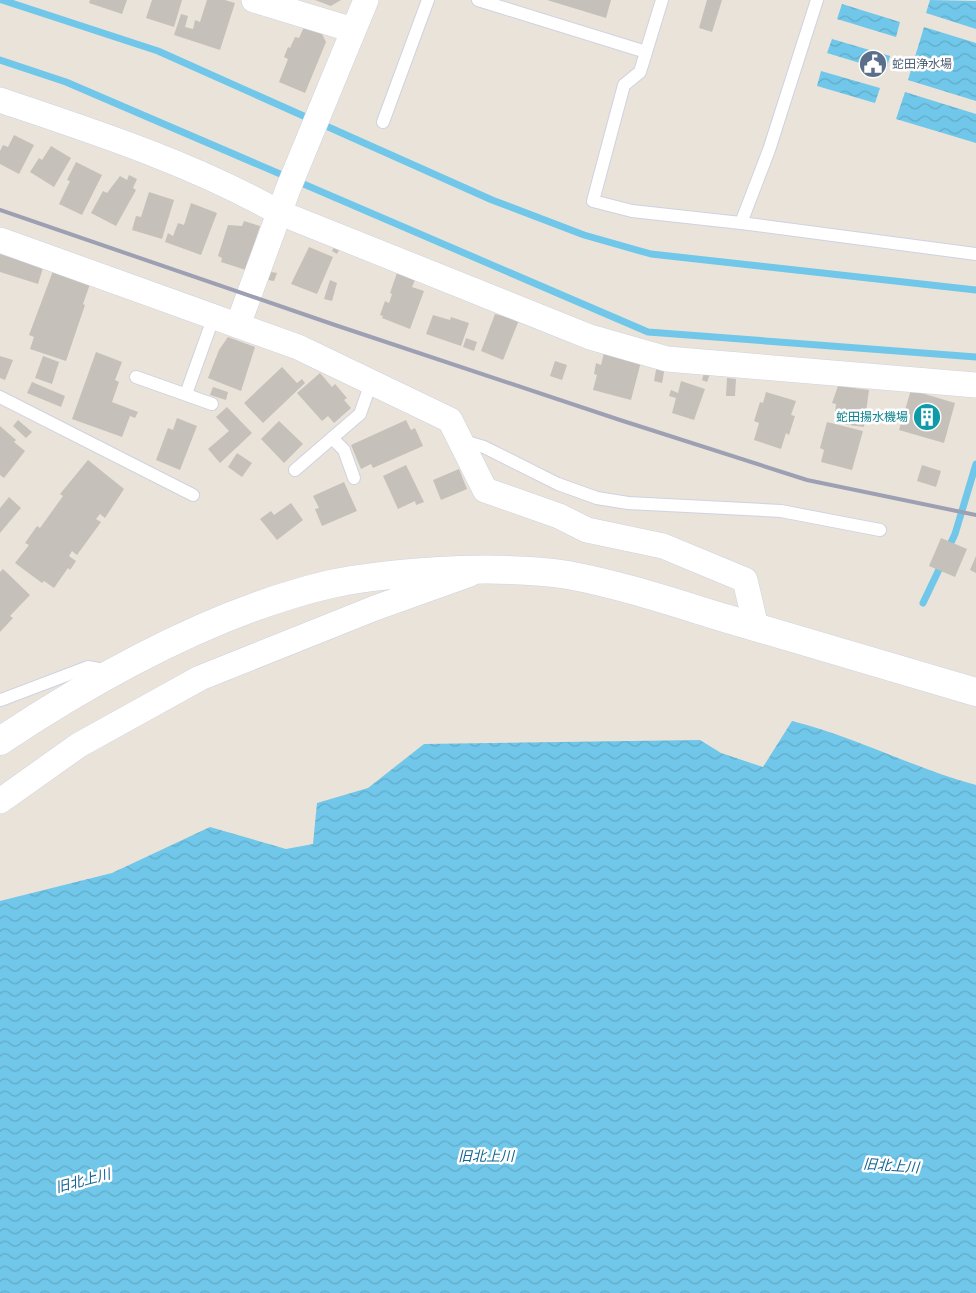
<svg xmlns="http://www.w3.org/2000/svg" width="976" height="1293" viewBox="0 0 976 1293" font-family="'Fira Sans','Noto Sans JP',sans-serif">
  <style>
    .water { fill: url(#water-waves) }
    .lines { fill: none; stroke-linecap: round; stroke-linejoin: round }
    .stream { stroke: #70c7e9; stroke-width: 7 }
    .building { fill: #c5c0b9 }
    .lane-casing { stroke: #cfd2e0; stroke-width: 14 }
    .street-casing { stroke: #cfd2e0; stroke-width: 26 }
    .secondary-casing { stroke: #cfd2e0; stroke-width: 29 }
    .lane { stroke: #fff; stroke-width: 12 }
    .street { stroke: #fff; stroke-width: 25 }
    .secondary { stroke: #fff; stroke-width: 28 }
    .rail { stroke: #9da0b2; stroke-width: 4 }
    .labels { text-anchor: middle; dominant-baseline: central; stroke-width: 5; stroke-linejoin: round; paint-order: stroke }
    .service-label { font-size: 12px; fill: #4e5e75; stroke: #fff; text-anchor: start }
    .culture-label { font-size: 12px; fill: #0d838f; stroke: #fff; text-anchor: end }
    .water-label { font-size: 14px; font-style: italic; fill: #126492; stroke: #fff }
  </style>
  <defs>
    <pattern id="water-waves" width="16" height="10" patternUnits="userSpaceOnUse" patternTransform="scale(1.25)"><rect width="16" height="10" fill="#70c7e9"/><path d="M0 5q4-4 8 0t8 0" fill="none" stroke="#61abc8"/></pattern>
  </defs>
  <rect width="100%" height="100%" fill="#eae3da"/>
  <g class="water">
    <polygon points="930,0 976,1 976,29 926,13"/>
    <polygon points="842,4 900,22 896,37 837,19"/>
    <polygon points="924,27 976,43 976,101 908,80"/>
    <polygon points="832,39 890,56 886,71 827,53"/>
    <polygon points="821,71 880,88 875,103 817,86"/>
    <polygon points="905,92 976,114 976,143 896,119"/>
    <path d="M792 721C856 737 913 768 976 785V1293H0V901L112 873 210 827 286 849 313 844 317 803 368 788 424 744 700 740 721 753 763 767Z"/>
  </g>
  <g class="lines">
    <g class="stream">
      <polyline points="2,0 158,51 492,200 584,235 651,254 976,290"/>
      <polyline points="0,60 66,82 648,332 976,357"/>
      <polyline points="948,549 955,534 976,464"/>
      <polyline points="923,603 943,561"/>
    </g>
  </g>
  <g class="building">
    <polygon points="90,0 127,0 122,14 89,3"/>
    <polygon points="152,0 182,0 174,27 146,18"/>
    <polygon points="207,0 225,0 235,3 220,50 174,35 181,14 188,16 185,27 193,29 195,20 200,22"/>
    <polygon points="315,0 341,0 331,6"/>
    <polygon points="547,0 611,0 606,18"/>
    <polygon points="707,0 722,0 712,32 699,28"/>
    <polygon points="305,25 321,32 326,42 305,93 279,82 288,59 284,57 288,47 290,48 295,37 299,38"/>
    <polygon points="14,135 34,145 19,174 0,164 0,151 3,145 8,147"/>
    <polygon points="51,146 71,158 54,187 30,172 39,158 42,160"/>
    <polygon points="76,162 102,175 82,215 59,204 70,181 67,180"/>
    <polygon points="129,175 137,179 133,188 136,190 116,226 91,213 103,191 107,193 120,176 127,180"/>
    <polygon points="149,192 174,200 162,239 132,230 136,216 141,217"/>
    <polygon points="191,203 217,213 201,255 165,242 168,233 173,236 178,223 184,225"/>
    <polygon points="244,221 260,226 246,270 221,262 222,258 218,256 228,225 242,226"/>
    <polygon points="335,245 340,248 337,254 332,251"/>
    <polygon points="309,247 333,257 317,294 291,284"/>
    <polygon points="0,254 43,268 38,284 0,272"/>
    <polygon points="53,271 90,284 83,304 85,305 66,361 30,349 34,337 29,335"/>
    <polygon points="271,272 277,273 274,281 268,280"/>
    <polygon points="397,273 415,280 412,287 424,291 410,329 382,318 383,316 380,315 385,301 389,303 392,294 390,293"/>
    <polygon points="330,280 337,283 332,301 324,299"/>
    <polygon points="495,314 519,320 503,360 481,351"/>
    <polygon points="433,315 450,320 451,317 469,323 461,346 426,334"/>
    <polygon points="228,337 255,347 241,391 208,378 219,350"/>
    <polygon points="466,338 477,342 474,351 463,347"/>
    <polygon points="605,349 642,358 631,400 593,390 597,375 594,374 596,363 601,365"/>
    <polygon points="96,352 122,362 115,380 119,382 112,402 138,412 135,418 130,416 122,437 72,419"/>
    <polygon points="0,356 13,360 5,380 0,378"/>
    <polygon points="43,356 59,362 52,384 35,378"/>
    <polygon points="555,361 567,365 562,380 550,376"/>
    <polygon points="657,365 665,367 662,383 654,381"/>
    <polygon points="282,367 297,383 302,379 305,383 263,423 244,403"/>
    <polygon points="320,373 332,387 335,384 347,398 344,400 351,408 334,423 328,416 322,421 297,393"/>
    <polygon points="704,373 710,374 707,382 702,380"/>
    <polygon points="727,378 736,379 735,396 726,396"/>
    <polygon points="681,381 705,389 694,420 672,413 676,398 669,396 671,390 678,393"/>
    <polygon points="32,382 65,396 61,407 27,393"/>
    <polygon points="838,386 869,390 864,427 834,423 836,404 832,403"/>
    <polygon points="213,387 228,392 226,400 210,395"/>
    <polygon points="911,390 955,403 944,443 899,430"/>
    <polygon points="766,392 796,401 791,415 795,416 789,435 786,433 781,449 754,440 759,423 754,421 760,402 763,403"/>
    <polygon points="227,407 252,433 220,463 208,449 229,431 216,417"/>
    <polygon points="177,418 197,426 180,470 156,460 168,428 173,430"/>
    <polygon points="18,420 32,432 26,438 13,426"/>
    <polygon points="406,420 411,430 415,428 423,446 373,468 371,464 361,469 351,445"/>
    <polygon points="279,421 303,444 284,463 261,439"/>
    <polygon points="827,422 863,431 852,470 821,462 824,450 820,448"/>
    <polygon points="0,426 16,440 14,442 25,451 4,478 0,475"/>
    <polygon points="237,453 252,463 242,477 228,467"/>
    <polygon points="88,460 124,489 105,518 100,514 96,519 101,522 77,555 72,551 69,556 76,561 70,570 68,568 54,588 44,581 42,583 15,563 29,545 25,543 37,526 40,528 63,496 60,494"/>
    <polygon points="406,465 424,502 416,505 415,501 398,509 383,476"/>
    <polygon points="922,465 941,471 936,487 917,481"/>
    <polygon points="459,469 467,489 441,500 433,480"/>
    <polygon points="344,482 357,511 322,526 315,509 319,508 313,496"/>
    <polygon points="9,497 21,508 0,533 0,508"/>
    <polygon points="291,503 303,520 277,540 260,519 271,511 274,515"/>
    <polygon points="941,538 967,549 955,577 929,566"/>
    <polygon points="976,556 976,573 970,570"/>
    <polygon points="3,569 30,595 10,616 13,618 0,632 0,572"/>
  </g>
  <g class="lines">
    <defs>
      <g id="lane">
        <polyline points="478,0 646,52"/>
        <polyline points="662,0 640,72 624,85 593,201 632,211 741,223 976,254"/>
        <polyline points="383,122 428,0"/>
        <polyline points="741,223 769,150 817,0"/>
        <polyline points="136,377 212,404"/>
        <polyline points="186,394 214,316"/>
        <polyline points="0,397 193,495"/>
        <polyline points="332,438 344,450 354,478"/>
        <polyline points="460,440 484,447 558,484 597,498 628,503 781,511 880,530"/>
        <polyline points="295,470 360,414 371,383"/>
        <polyline points="1,700 88,667 109,671"/>
      </g>
      <g id="street">
        <polyline points="254,0 353,30"/>
        <path d="M0 100C95 132 191 163 278 212L590 337 667 359 976 385"/>
        <polyline points="0,240 298,347 450,420 485,490 559,516 587,530 663,546 745,580 756,627"/>
        <polyline points="238,325 288,189 366,0"/>
        <polyline points="0,801 79,745 200,678 375,608 470,574"/>
      </g>
      <path id="secondary" d="M0 741C98 676 215 611 331 584 373 575 417 572 459 570 496 569 532 569 568 575 622 585 675 603 728 619 810 643 893 667 976 692"/>
    </defs>
    <use href="#lane" class="lane-casing"/>
    <use href="#street" class="street-casing"/>
    <use href="#secondary" class="secondary-casing"/>
    <use href="#lane" class="lane"/>
    <use href="#street" class="street"/>
    <use href="#secondary" class="secondary"/>
    <polyline class="rail" points="0,210 335,325 620,420 807,480 976,515"/>
  </g>
  <defs>
    <symbol id="civic-disc" viewBox="-11 -11 22 22"><circle r="9.5" fill="#5c6f8a" stroke="#fff"/><path d="M-.6-6.5H3V-4.5H.6V-3L4-1V1h2V6H-6V1h2V-1L-.6-3ZM-1.2 2.5V6h2.4V2.5Z" fill="#fff"/></symbol>
    <symbol id="building-disc" viewBox="-11 -11 22 22"><circle r="9.5" fill="#0f9aa8" stroke="#fff"/><path d="M-4-6H4V6H1V3H-1V6H-4ZM-2.5-4.3h1.7v1.8h-1.7ZM.8-4.3h1.7v1.8H.8ZM-2.5-1h1.7V.8h-1.7ZM.8-1h1.7V.8H.8Z" fill="#fff"/></symbol>
  </defs>
  <g fill-rule="evenodd">
    <use href="#civic-disc" x="857" y="48" width="32" height="32"/>
    <use href="#building-disc" x="911" y="401" width="32" height="32"/>
  </g>
  <g class="labels">
    <g class="service-label">
      <text x="892" y="64">蛇田浄水場</text>
    </g>
    <g class="culture-label">
      <text x="908" y="417">蛇田揚水機場</text>
    </g>
    <g class="water-label">
      <text x="486" y="1156">旧北上川</text>
      <text transform="translate(891 1166) rotate(4)">旧北上川</text>
      <text transform="translate(83 1181) rotate(-15)">旧北上川</text>
    </g>
  </g>
</svg>
